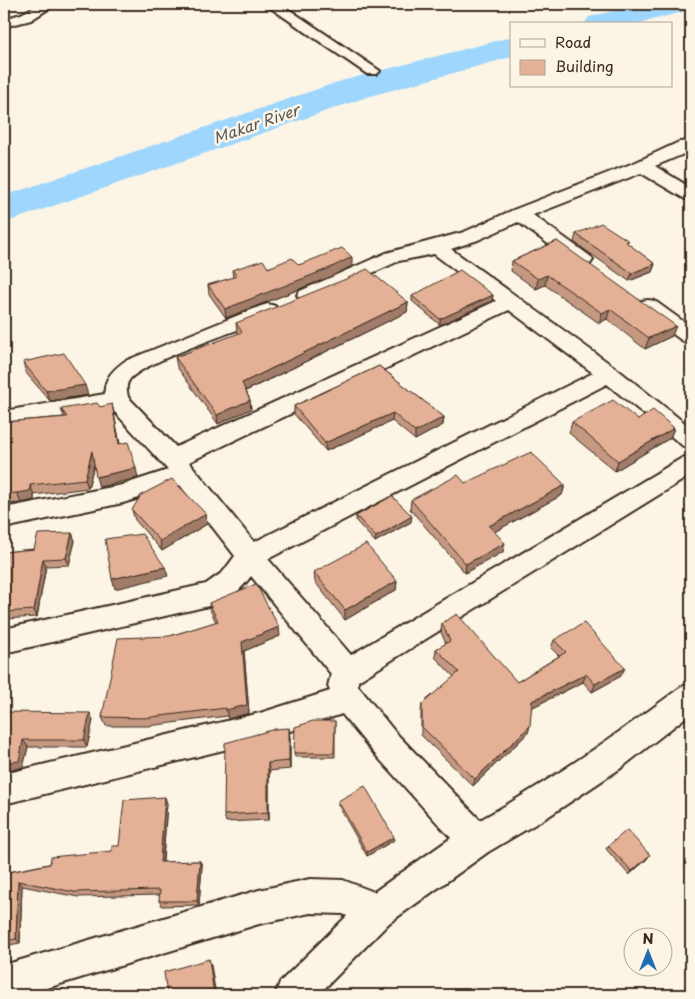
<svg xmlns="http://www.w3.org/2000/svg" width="695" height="999" viewBox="0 0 695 999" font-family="'Playpen Sans',sans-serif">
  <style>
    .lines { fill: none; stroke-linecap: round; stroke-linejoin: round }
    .river { fill: #9ed6fe; fill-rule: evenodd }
    .street-casing { stroke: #3b2a1e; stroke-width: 4 }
    .street { fill: #fcf5e5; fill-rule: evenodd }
    .wall { fill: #c49881; stroke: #3b2a1e }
    .shaded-wall { fill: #a07c69; stroke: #3b2a1e }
    .building { fill: #e4b196; stroke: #3b2a1e }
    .labels { text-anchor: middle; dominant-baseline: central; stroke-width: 5; stroke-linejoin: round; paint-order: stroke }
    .far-water-label { font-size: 15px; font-style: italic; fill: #545556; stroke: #fcf5e5 }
  </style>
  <rect width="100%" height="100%" fill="#fcf5e5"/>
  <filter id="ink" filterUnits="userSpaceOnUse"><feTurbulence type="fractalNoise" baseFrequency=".02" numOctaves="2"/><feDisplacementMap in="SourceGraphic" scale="10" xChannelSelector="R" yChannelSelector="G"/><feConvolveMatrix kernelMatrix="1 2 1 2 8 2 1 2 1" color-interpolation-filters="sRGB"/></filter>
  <g filter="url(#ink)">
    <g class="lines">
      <g class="river">
        <polygon points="640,4 690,4 686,11 637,24 584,24 589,17"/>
        <polygon points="511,37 511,57 367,97 4,223 4,196 341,81"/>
      </g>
      <defs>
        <g id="street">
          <polygon points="40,4 56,4 31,20 4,27 4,19 21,14"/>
          <polygon points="265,4 281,4 380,71 377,74 367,74"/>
          <path d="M691 141V151L655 166 691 188V200L685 199 641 173 533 215 590 256 593 260 590 264H576L518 222 478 240 451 249 617 369 691 428V448L683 446 607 384 268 559 351 655 682 458 691 455V475L358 681V686L395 732 480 820C552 780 615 736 681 687L691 683V713L621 768 549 816 488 852 389 923 318 995H275L280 982 347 916 343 914 310 913 259 924 24 995H4V965L259 890 310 879 343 880 374 892 451 838 373 752 342 714 260 741 4 804V774L260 713 330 691 328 686 331 674 251 576C241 590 229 600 213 605L4 653V629L206 584 223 572 235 556 180 485 123 503 4 528V508L122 485 168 470 112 409 4 427V411L105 394C103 379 114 369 125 361L261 306 268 304 275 306 278 311 275 316C247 327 147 360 130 379 125 385 127 391 128 397L176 447 496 301 434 254 399 261 314 299 307 301 300 299 297 295 300 291 386 253 464 232 513 210 636 162 679 142ZM509 310 593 373 254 542 189 462Z"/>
          <polygon points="648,300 655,301 691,327 691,344 684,342 641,311 638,306 641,301"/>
        </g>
      </defs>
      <use href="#street" class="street-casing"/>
      <use href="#street" class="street"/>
    </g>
    <g class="wall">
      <polygon points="576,234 628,244 655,264 652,272 629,281 574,242"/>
      <polygon points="557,241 672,336 645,349 607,319 599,323 545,285 536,289 511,271 512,261"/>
      <polygon points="299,265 352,266 330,277 226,318 209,294 208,285 233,278 232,270"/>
      <polygon points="493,295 492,301 440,325 412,301 412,296"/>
      <polygon points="408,302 407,312 246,391 250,400 251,409 218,424 177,367 175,357 238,334 237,332 236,323"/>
      <polygon points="23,362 88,395 50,401 26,373"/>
      <polygon points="379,366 444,417 443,425 415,440 392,421 326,451 294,414 294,406"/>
      <polygon points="100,407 114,414 120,444 138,478 99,487 94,465 88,488 34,495 34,500 21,503 4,504 4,422 64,417 61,409"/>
      <polygon points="638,420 674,428 670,438 615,471 569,433 572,422"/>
      <polygon points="465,483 565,485 562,495 494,532 503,552 465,573 410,509 411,500"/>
      <polygon points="132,510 206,514 207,524 162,551 135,520"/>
      <polygon points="356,516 411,522 375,542 356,521"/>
      <polygon points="72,533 75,541 69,565 46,566 37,617 4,619 4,552 34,549"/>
      <polygon points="314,572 397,581 396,590 345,620 315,582"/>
      <polygon points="209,603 280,636 244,651 249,713 228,719 227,716 148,726 106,726 102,717 170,636 216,622 211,612"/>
      <polygon points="442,623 517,682 559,656 551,648 554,640 621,676 592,692 583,682 531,708 528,733 473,786 421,735 421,712 422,704 454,677 435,657 436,649 446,644 441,632"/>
      <polygon points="4,712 93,720 87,747 28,747 23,767 12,770 4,770"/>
      <polygon points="335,721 335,757 295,757 294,753"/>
      <polygon points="290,737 290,769 269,771 269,820 226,822 224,815"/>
      <polygon points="338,801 394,840 367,856 338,805"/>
      <polygon points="167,803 163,862 200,861 202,866 199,905 162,906 159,901 160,895 78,897 22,886 20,943 4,946 4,873 112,851 119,846"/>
      <polygon points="608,846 647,859 629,875 606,849"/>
    </g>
    <g class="shaded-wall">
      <polygon points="352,257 352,266 330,277 226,318 225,309"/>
      <polygon points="655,264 652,272 629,281 632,273"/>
      <polygon points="547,275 545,285 536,289 538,279"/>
      <polygon points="493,295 492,301 440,325 440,319"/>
      <polygon points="408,302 407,312 243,392 242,383"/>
      <polygon points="610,309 607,319 599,323 602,313"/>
      <polygon points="676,326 672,336 645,349 649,338"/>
      <polygon points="85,385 88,395 50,401 46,391"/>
      <polygon points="250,400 251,409 218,424 217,415"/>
      <polygon points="112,404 122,454 119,444"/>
      <polygon points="393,413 392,421 326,451 325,443"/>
      <polygon points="444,417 443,425 415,440 415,432"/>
      <polygon points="674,428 670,438 615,471 618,461"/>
      <polygon points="92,451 95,461 88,488 85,479"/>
      <polygon points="136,468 138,478 99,487 96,477"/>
      <polygon points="30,485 34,495 34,500 21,503 17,493"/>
      <polygon points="565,485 562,495 487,536 489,526"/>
      <polygon points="206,514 207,524 162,551 160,541"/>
      <polygon points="412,516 411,522 375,542 376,537"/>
      <polygon points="72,533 75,541 69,565 66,558"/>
      <polygon points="505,543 503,552 465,573 466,564"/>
      <polygon points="43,559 46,566 37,617 34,610"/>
      <polygon points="165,567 168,576 115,589 112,579"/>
      <polygon points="397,581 396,590 345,620 345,610"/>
      <polygon points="279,627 280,636 244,651 249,713 228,719 226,710 242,642"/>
      <polygon points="625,668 621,676 592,692 595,684"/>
      <polygon points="586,674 583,682 529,709 532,701"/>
      <polygon points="90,713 93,720 87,747 84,740"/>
      <polygon points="530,726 528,733 473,786 475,779"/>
      <polygon points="289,728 290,737 290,769 289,761"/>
      <polygon points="23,740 28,747 23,767 12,770 7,763"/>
      <polygon points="268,763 269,771 269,820 268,812"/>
      <polygon points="165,797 167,803 162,867 160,862"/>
      <polygon points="394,837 394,840 367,856 367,852"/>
      <polygon points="650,855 647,859 629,875 632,871"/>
      <polygon points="200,861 202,866 199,905 197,901"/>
      <polygon points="18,881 22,886 20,943 16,939"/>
      <polygon points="209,959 211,965 216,995 214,995"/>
    </g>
    <g class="building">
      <polygon points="601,223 629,241 626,242 655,264 632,273 576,234"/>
      <polygon points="557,241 676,326 649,338 610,309 602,313 547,275 538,279 512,261"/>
      <polygon points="342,248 352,257 330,268 225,309 208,285 237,276 232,270 263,260 268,268 292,258 299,265"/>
      <polygon points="367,269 408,302 242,383 250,400 217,415 175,357 242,332 236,323 346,279"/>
      <polygon points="460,270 493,295 440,319 412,296"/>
      <polygon points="64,353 85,385 46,391 23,362"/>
      <polygon points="379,366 444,417 415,432 393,413 325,443 294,406"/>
      <polygon points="613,400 638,420 653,410 674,428 618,461 572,422"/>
      <polygon points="97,403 100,407 112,404 119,444 128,442 136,468 96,477 92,451 85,479 30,485 30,491 17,493 4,494 4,422 67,417 61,409"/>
      <polygon points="531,452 565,485 489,526 505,543 466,564 411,500 458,475 465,483"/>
      <polygon points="172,479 206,514 160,541 132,510 141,495"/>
      <polygon points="392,496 412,516 376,537 356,516"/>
      <polygon points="72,533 66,558 43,559 34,610 4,612 4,552 34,549 38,534"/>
      <polygon points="142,534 165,567 112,579 105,539"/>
      <polygon points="366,544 397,581 345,610 314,572"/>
      <polygon points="256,584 279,627 242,642 247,705 226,710 226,708 144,718 102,717 118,638 170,636 218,621 209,603"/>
      <polygon points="457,614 517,682 566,652 554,640 584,623 625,668 595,684 586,674 532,701 530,726 475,779 422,727 422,704 459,672 436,649 450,641 442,623"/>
      <polygon points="4,712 90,713 84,740 23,740 19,761 4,763"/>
      <polygon points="313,721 335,721 334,753 294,753 295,727"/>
      <polygon points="289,728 289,761 268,763 268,812 224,815 225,743 275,729"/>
      <polygon points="365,786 394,837 367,852 338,801"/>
      <polygon points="165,797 160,862 200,861 197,901 159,901 160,890 74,892 18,881 16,939 4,941 4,873 50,864 51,857 112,851 112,846 119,846 124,800"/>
      <polygon points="627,830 650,855 632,871 608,846"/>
      <polygon points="209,959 214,995 167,995 164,972"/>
    </g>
  </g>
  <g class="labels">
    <g class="far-water-label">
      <text transform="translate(256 123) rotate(-19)">Makar River</text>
    </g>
  </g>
  <rect width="695" height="999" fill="none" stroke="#fcf5e5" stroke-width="20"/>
  <rect x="10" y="10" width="675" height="979" fill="none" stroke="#3b2a1e" stroke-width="2" filter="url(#ink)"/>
  <rect x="510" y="22" width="162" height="65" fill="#fcf5e5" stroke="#afa495"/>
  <rect x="520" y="39" width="25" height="8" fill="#fcf5e5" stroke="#afa495"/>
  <text x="555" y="48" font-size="15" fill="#3b2a1e">Road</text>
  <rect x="520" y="60" width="25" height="15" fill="#e4b196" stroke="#afa495"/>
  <text x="555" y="72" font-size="15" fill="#3b2a1e">Building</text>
  <g transform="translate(648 952)"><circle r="24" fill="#fcf5e5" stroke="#afa495"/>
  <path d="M0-4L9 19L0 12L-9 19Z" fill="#1f6fb2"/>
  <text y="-8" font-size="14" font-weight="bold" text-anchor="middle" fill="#3b2a1e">N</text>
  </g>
</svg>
